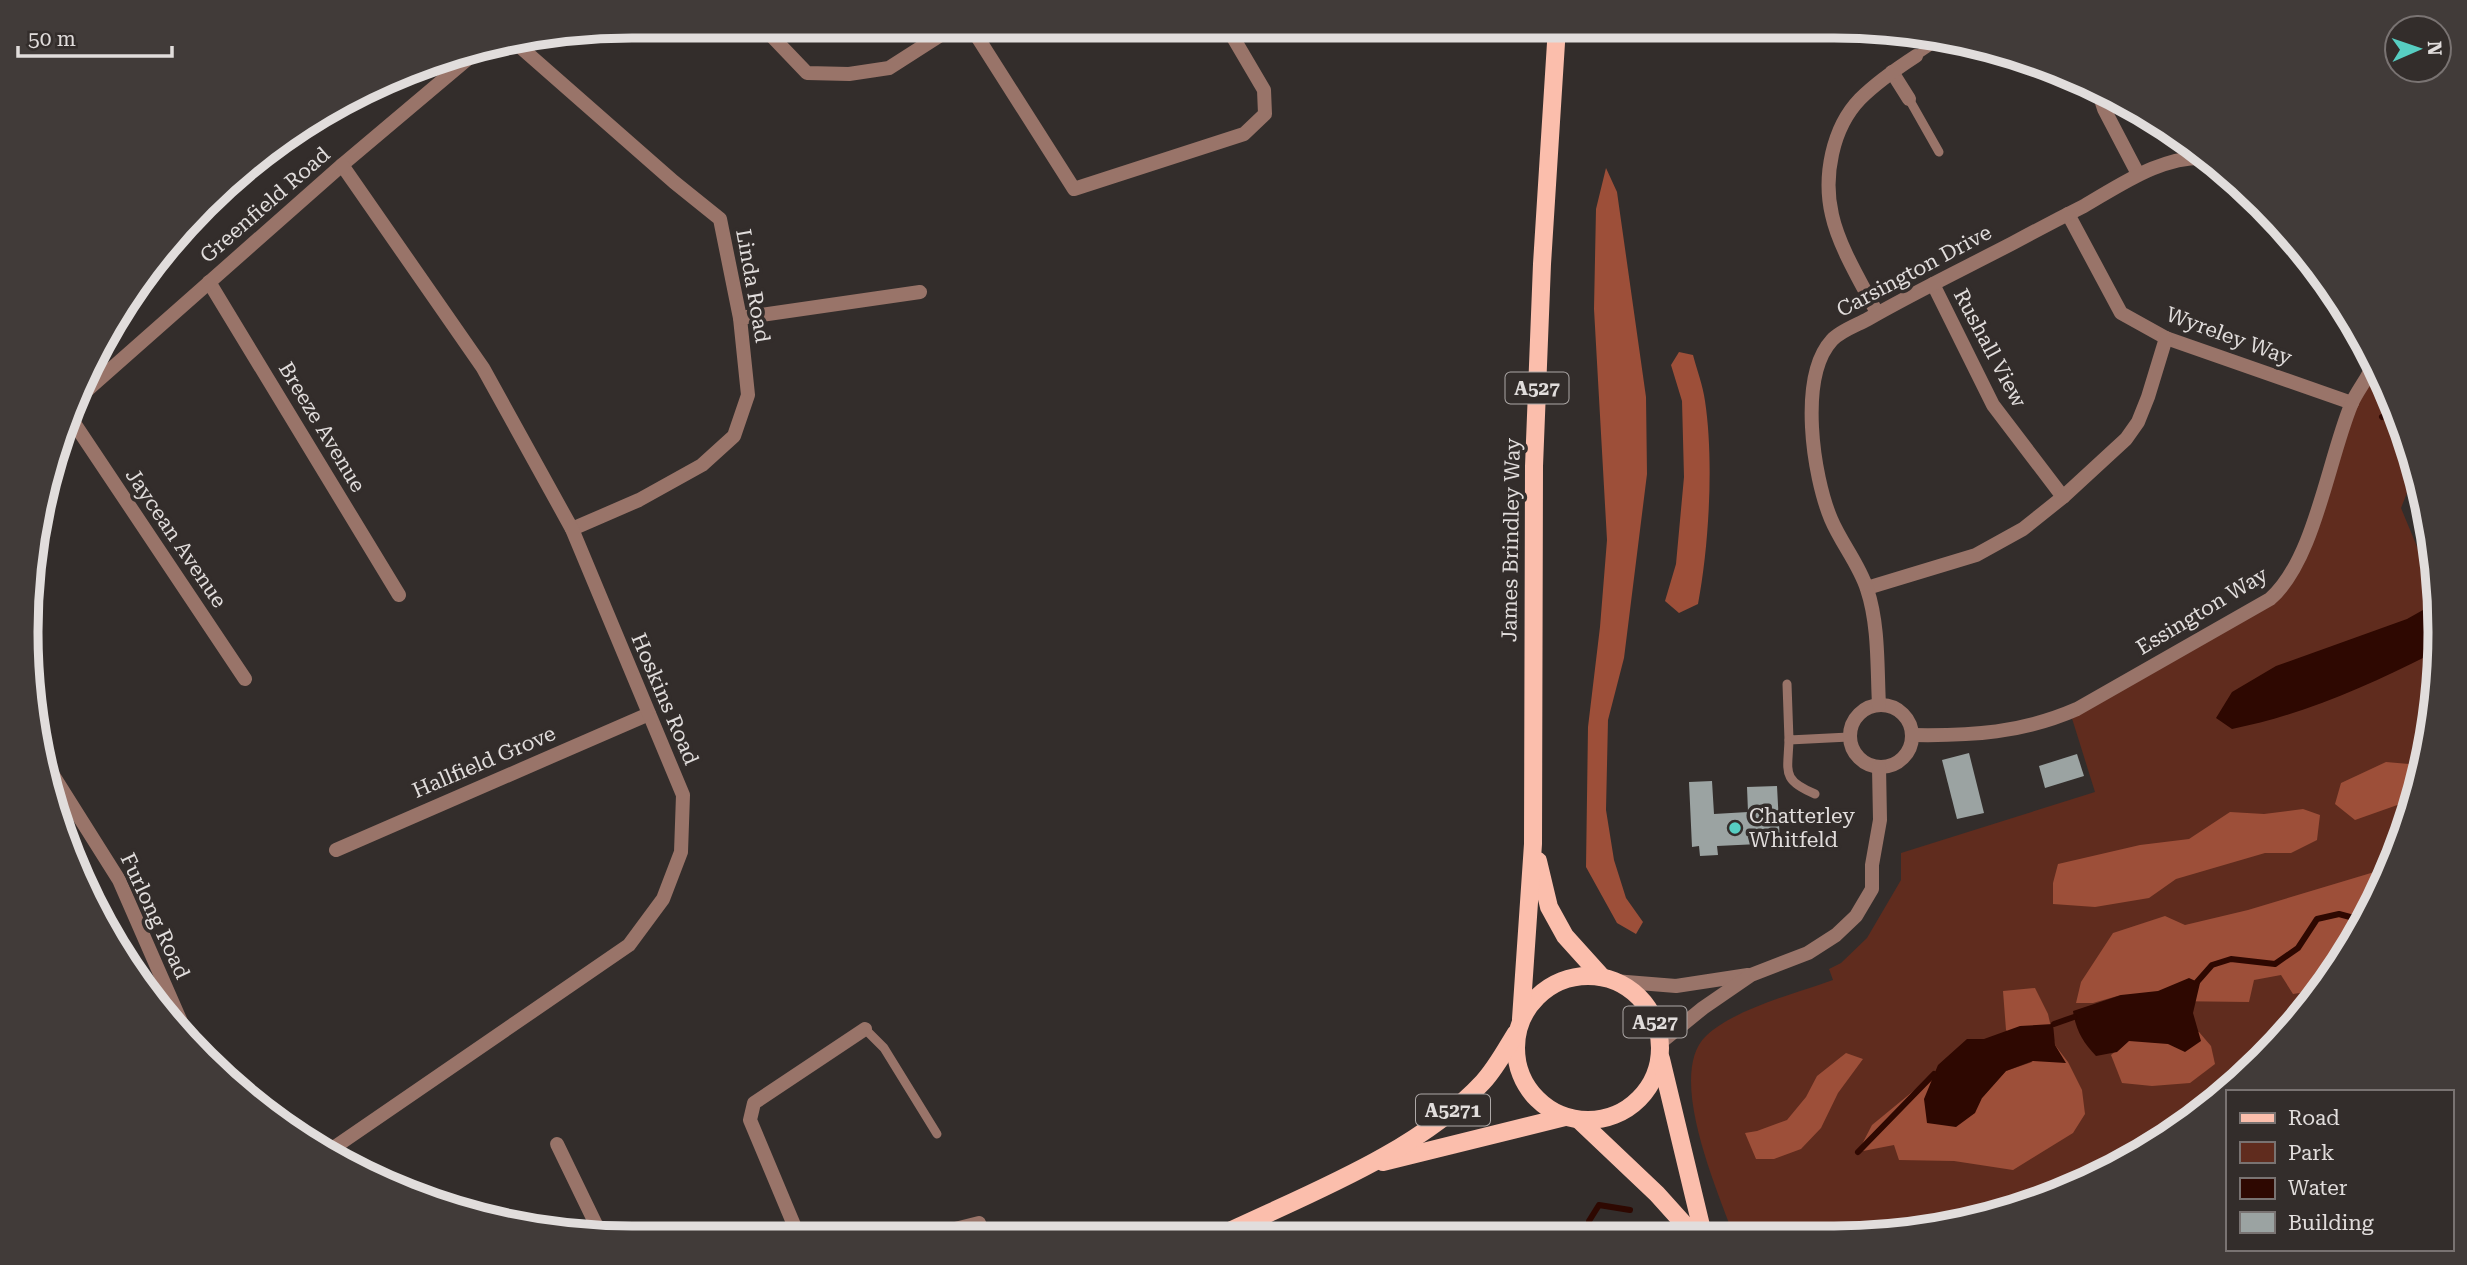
<svg xmlns="http://www.w3.org/2000/svg" width="2467" height="1265" viewBox="0 0 2467 1265" font-family="'Roboto Serif',serif">
  <style>
    .green { fill: #602c1e }
    .forest { fill: #9d4f39 }
    .water { fill: #2e0801 }
    .lines { fill: none; stroke-linecap: round; stroke-linejoin: round }
    .stream { stroke: #2e0801; stroke-width: 6 }
    .building { fill: #9ba3a2 }
    .service { stroke: #997469; stroke-width: 9 }
    .minor { stroke: #997469; stroke-width: 14 }
    .tertiary { stroke: #997469; stroke-width: 14 }
    .primary { stroke: #fbbeac; stroke-width: 18 }
    .poi-dot { fill: #57cec2; stroke: #332d2b; stroke-width: 2.5 }
    .labels { text-anchor: middle; dominant-baseline: central; stroke-width: 7; stroke-linejoin: round; paint-order: stroke }
    .shield { fill: #332d2b; stroke: #ada8a7; stroke-width: 2 }
    .shield-label { font-size: 19px; font-weight: bold; fill: #e1dddc }
    .street-label { font-size: 21px; fill: #e1dddc; stroke: #332d2b }
    .poi-label { font-size: 21px; fill: #e1dddc; stroke: #332d2b; text-anchor: start }
    .rim { fill: none; stroke: #e1dddc; stroke-width: 9 }
  </style>
  <rect width="100%" height="100%" fill="#332d2b"/>
  <path class="green" d="M2380 375 2409 438 2416 470 2401 508 2420 554 2435 551 2436 554 2439 673 2420 790 2378 901 2291 1032 2203 1114 2066 1193 1914 1234H1733C1717 1189 1666 1074 1706 1036 1734 1009 1797 993 1833 980L1829 969 1841 963 1867 938 1901 880V853L2095 792 2070 712 2283 588 2352 403Z"/>
  <g class="forest">
    <polygon points="1606,168 1617,192 1646,397 1647,474 1624,658 1608,720 1606,810 1614,860 1626,898 1643,922 1636,934 1617,923 1586,867 1588,727 1600,627 1607,540 1594,309 1596,209"/>
    <path d="M1679 352 1693 355C1697 370 1703 386 1705 401 1714 460 1709 546 1698 604L1679 613 1665 601 1676 564 1684 477 1682 401 1671 365Z"/>
    <polygon points="2425,760 2420,790 2413,809 2403,803 2355,820 2335,804 2341,783 2386,762 2409,764"/>
    <polygon points="2303,809 2320,815 2317,840 2291,853 2265,853 2176,879 2149,898 2095,907 2053,904 2053,883 2058,864 2140,845 2189,839 2230,812 2264,814"/>
    <polygon points="2391,867 2378,901 2319,990 2293,994 2281,975 2254,980 2249,1002 2167,1001 2121,995 2093,1003 2076,1003 2081,982 2113,933 2165,916 2185,925 2248,910"/>
    <polygon points="2035,988 2048,1014 2055,1045 2068,1062 2082,1090 2085,1114 2073,1133 2013,1170 1954,1161 1899,1160 1894,1145 1858,1152 1872,1125 1934,1074 1982,1098 2006,1071 2032,1062 2021,1044 2006,1030 2003,991"/>
    <polygon points="2168,1029 2199,1032 2211,1046 2215,1064 2190,1083 2152,1086 2122,1083 2111,1055 2128,1041"/>
    <polygon points="1846,1053 1863,1059 1838,1093 1821,1128 1801,1149 1774,1159 1756,1159 1745,1133 1757,1131 1787,1120 1806,1097 1817,1076"/>
  </g>
  <g class="water">
    <path d="M2423 610 2437 611 2438 643 2429 655C2365 687 2302 715 2232 729L2216 718 2232 692 2276 666 2407 619Z"/>
    <path d="M2189 978 2200 983 2193 1013 2201 1041 2185 1052 2168 1044 2129 1041 2117 1052 2096 1056C2083 1042 2076 1031 2073 1011L2121 995 2158 991Z"/>
    <polygon points="2053,1024 2055,1045 2066,1063 2033,1061 2006,1071 1982,1098 1975,1113 1956,1127 1927,1123 1924,1099 1938,1065 1967,1039 1984,1039 2020,1026"/>
  </g>
  <g class="lines">
    <g class="stream">
      <polyline points="2382,417 2396,410"/>
      <polyline points="2197,982 2212,965 2231,959 2275,964 2298,948 2317,919 2339,914 2365,921"/>
      <polyline points="2054,1024 2074,1017"/>
      <polyline points="1858,1152 1934,1074"/>
      <polyline points="1590,1234 1589,1221 1599,1205 1630,1210"/>
    </g>
  </g>
  <g class="building">
    <polygon points="1969,753 1984,813 1957,819 1942,760"/>
    <polygon points="2077,754 2084,776 2045,788 2039,766"/>
    <polygon points="1712,781 1714,814 1748,812 1747,787 1777,786 1780,843 1717,846 1718,855 1700,856 1699,846 1692,847 1689,782"/>
  </g>
  <g class="lines">
    <g class="service">
      <polyline points="1916,56 1941,39"/>
      <polyline points="1909,99 1939,152"/>
      <polyline points="1787,684 1789,740 1849,737"/>
      <path d="M1789 740C1788 772 1781 780 1815 794"/>
      <polyline points="865,1029 884,1048 937,1134"/>
    </g>
    <g class="minor">
      <polyline points="762,26 807,73 849,74 889,68 953,27"/>
      <polyline points="971,27 1074,189 1244,134 1265,114 1264,90 1227,27"/>
      <polyline points="518,45 674,182 720,219 740,318 748,395 734,436 702,465 639,500 572,529"/>
      <polyline points="1892,72 1909,99"/>
      <polyline points="2097,87 2104,109 2138,174"/>
      <polyline points="2068,214 2121,313 2166,338 2352,403"/>
      <polyline points="209,282 399,595"/>
      <polyline points="1933,284 1993,405 2063,497"/>
      <path d="M1877 313C1862 284 1839 247 1832 215 1823 177 1832 128 1860 99 1877 82 1896 69 1916 56"/>
      <polyline points="740,318 920,292"/>
      <polyline points="85,392 342,165 476,52"/>
      <polyline points="72,420 245,679"/>
      <polyline points="1867,588 1976,555 2023,529 2063,497 2126,439 2138,422 2148,397 2166,338"/>
      <circle cx="1881" cy="736" r="31"/>
      <path d="M1879 705C1877 667 1879 625 1867 589 1859 564 1841 543 1831 519 1813 476 1798 377 1832 340 1840 331 1857 325 1868 319 1915 292 1965 268 2013 243 2037 230 2060 218 2084 206 2122 184 2164 154 2210 158"/>
      <path d="M1912 735C1972 736 2022 733 2077 709L2270 599C2314 561 2328 461 2351 405 2357 390 2369 378 2374 362"/>
      <polyline points="336,850 649,714"/>
      <polyline points="1614,981 1676,986 1748,975"/>
      <polyline points="1660,1043 1703,1008 1751,975 1808,953 1836,935 1856,916 1872,889 1872,865 1880,820 1879,767"/>
      <polyline points="557,1144 602,1237"/>
      <polyline points="329,1151 629,945 663,899 681,852 683,795 572,529 483,368 342,165"/>
      <polyline points="927,1236 979,1223"/>
      <polyline points="799,1237 750,1120 754,1103 865,1029"/>
    </g>
    <polyline class="tertiary" points="51,772 119,880 192,1047"/>
    <g class="primary">
      <polyline points="1538,861 1549,907 1565,936 1602,977"/>
      <circle cx="1588" cy="1048" r="72"/>
      <polyline points="1521,1019 1533,844 1534,466 1542,264 1557,27"/>
      <polyline points="1661,1059 1703,1234"/>
      <polyline points="1579,1120 1657,1194 1693,1234"/>
      <polyline points="1383,1162 1565,1117"/>
      <path d="M1226 1236 1232 1230C1315 1191 1420 1150 1483 1082 1496 1068 1506 1049 1516 1033"/>
    </g>
  </g>
  <circle class="poi-dot" cx="1735" cy="828" r="7"/>
  <g class="labels">
    <g class="shield">
      <rect x="1505.5" y="372.5" width="63" height="31" rx="5"/>
      <rect x="1623.5" y="1006.5" width="63" height="31" rx="5"/>
      <rect x="1416" y="1094.5" width="74" height="31" rx="5"/>
    </g>
    <g class="shield-label">
      <text x="1537" y="388">A527</text>
      <text x="1655" y="1022">A527</text>
      <text x="1453" y="1110">A5271</text>
    </g>
    <g class="street-label">
      <text transform="translate(265 205) rotate(-41)">Greenfield Road</text>
      <text transform="translate(1914 271) rotate(-28)">Carsington Drive</text>
      <text transform="translate(753 286) rotate(80)">Linda Road</text>
      <text transform="translate(2229 336) rotate(20)">Wyreley Way</text>
      <text transform="translate(1990 348) rotate(62)">Rushall View</text>
      <text transform="translate(322 427) rotate(59)">Breeze Avenue</text>
      <text transform="translate(176 538) rotate(56)">Jaycean Avenue</text>
      <text transform="translate(1511 540) rotate(-89)">James Brindley Way</text>
      <text transform="translate(2202 611) rotate(-31)">Essington Way</text>
      <text transform="translate(665 699) rotate(67)">Hoskins Road</text>
      <text transform="translate(484 762) rotate(-23)">Hallfield Grove</text>
      <text transform="translate(155 916) rotate(65)">Furlong Road</text>
    </g>
    <g class="poi-label">
      <text x="1749" y="816">Chatterley<tspan x="1749" dy="24">Whitfeld</tspan></text>
    </g>
  </g>
  <path d="M0 0H2467V1265H0ZM632 38H1834A594 594 0 0 1 2428 632V632A594 594 0 0 1 1834 1226H632A594 594 0 0 1 38 632V632A594 594 0 0 1 632 38Z" fill="#413b39" fill-rule="evenodd"/>
  <path class="rim" d="M632 38H1834A594 594 0 0 1 2428 632V632A594 594 0 0 1 1834 1226H632A594 594 0 0 1 38 632V632A594 594 0 0 1 632 38Z"/>
  <rect x="2226" y="1090" width="228" height="161" fill="#332d2b" stroke="#797372" stroke-width="2"/>
  <rect x="2240" y="1113" width="35" height="10" fill="#fbbeac" stroke="#797372" stroke-width="2"/>
  <text x="2288" y="1125" font-size="21" fill="#e1dddc">Road</text>
  <rect x="2240" y="1142" width="35" height="21" fill="#602c1e" stroke="#797372" stroke-width="2"/>
  <text x="2288" y="1160" font-size="21" fill="#e1dddc">Park</text>
  <rect x="2240" y="1178" width="35" height="21" fill="#2e0801" stroke="#797372" stroke-width="2"/>
  <text x="2288" y="1195" font-size="21" fill="#e1dddc">Water</text>
  <rect x="2240" y="1212" width="35" height="21" fill="#9ba3a2" stroke="#797372" stroke-width="2"/>
  <text x="2288" y="1230" font-size="21" fill="#e1dddc">Building</text>
  <g transform="translate(2418 49) rotate(88)"><circle r="33" fill="#332d2b" stroke="#797372" stroke-width="2"/>
  <path d="M0-5L12 26L0 18L-12 26Z" fill="#57cec2"/>
  <text y="-10" font-size="19" font-weight="bold" text-anchor="middle" fill="#e1dddc">N</text>
  </g>
  <path d="M18 46v10h154v-10" fill="none" stroke="#e1dddc" stroke-width="3.5"/>
  <text x="28" y="46" font-size="21" fill="#e1dddc" stroke="#332d2b" stroke-width="5" paint-order="stroke">50 m</text>
</svg>
